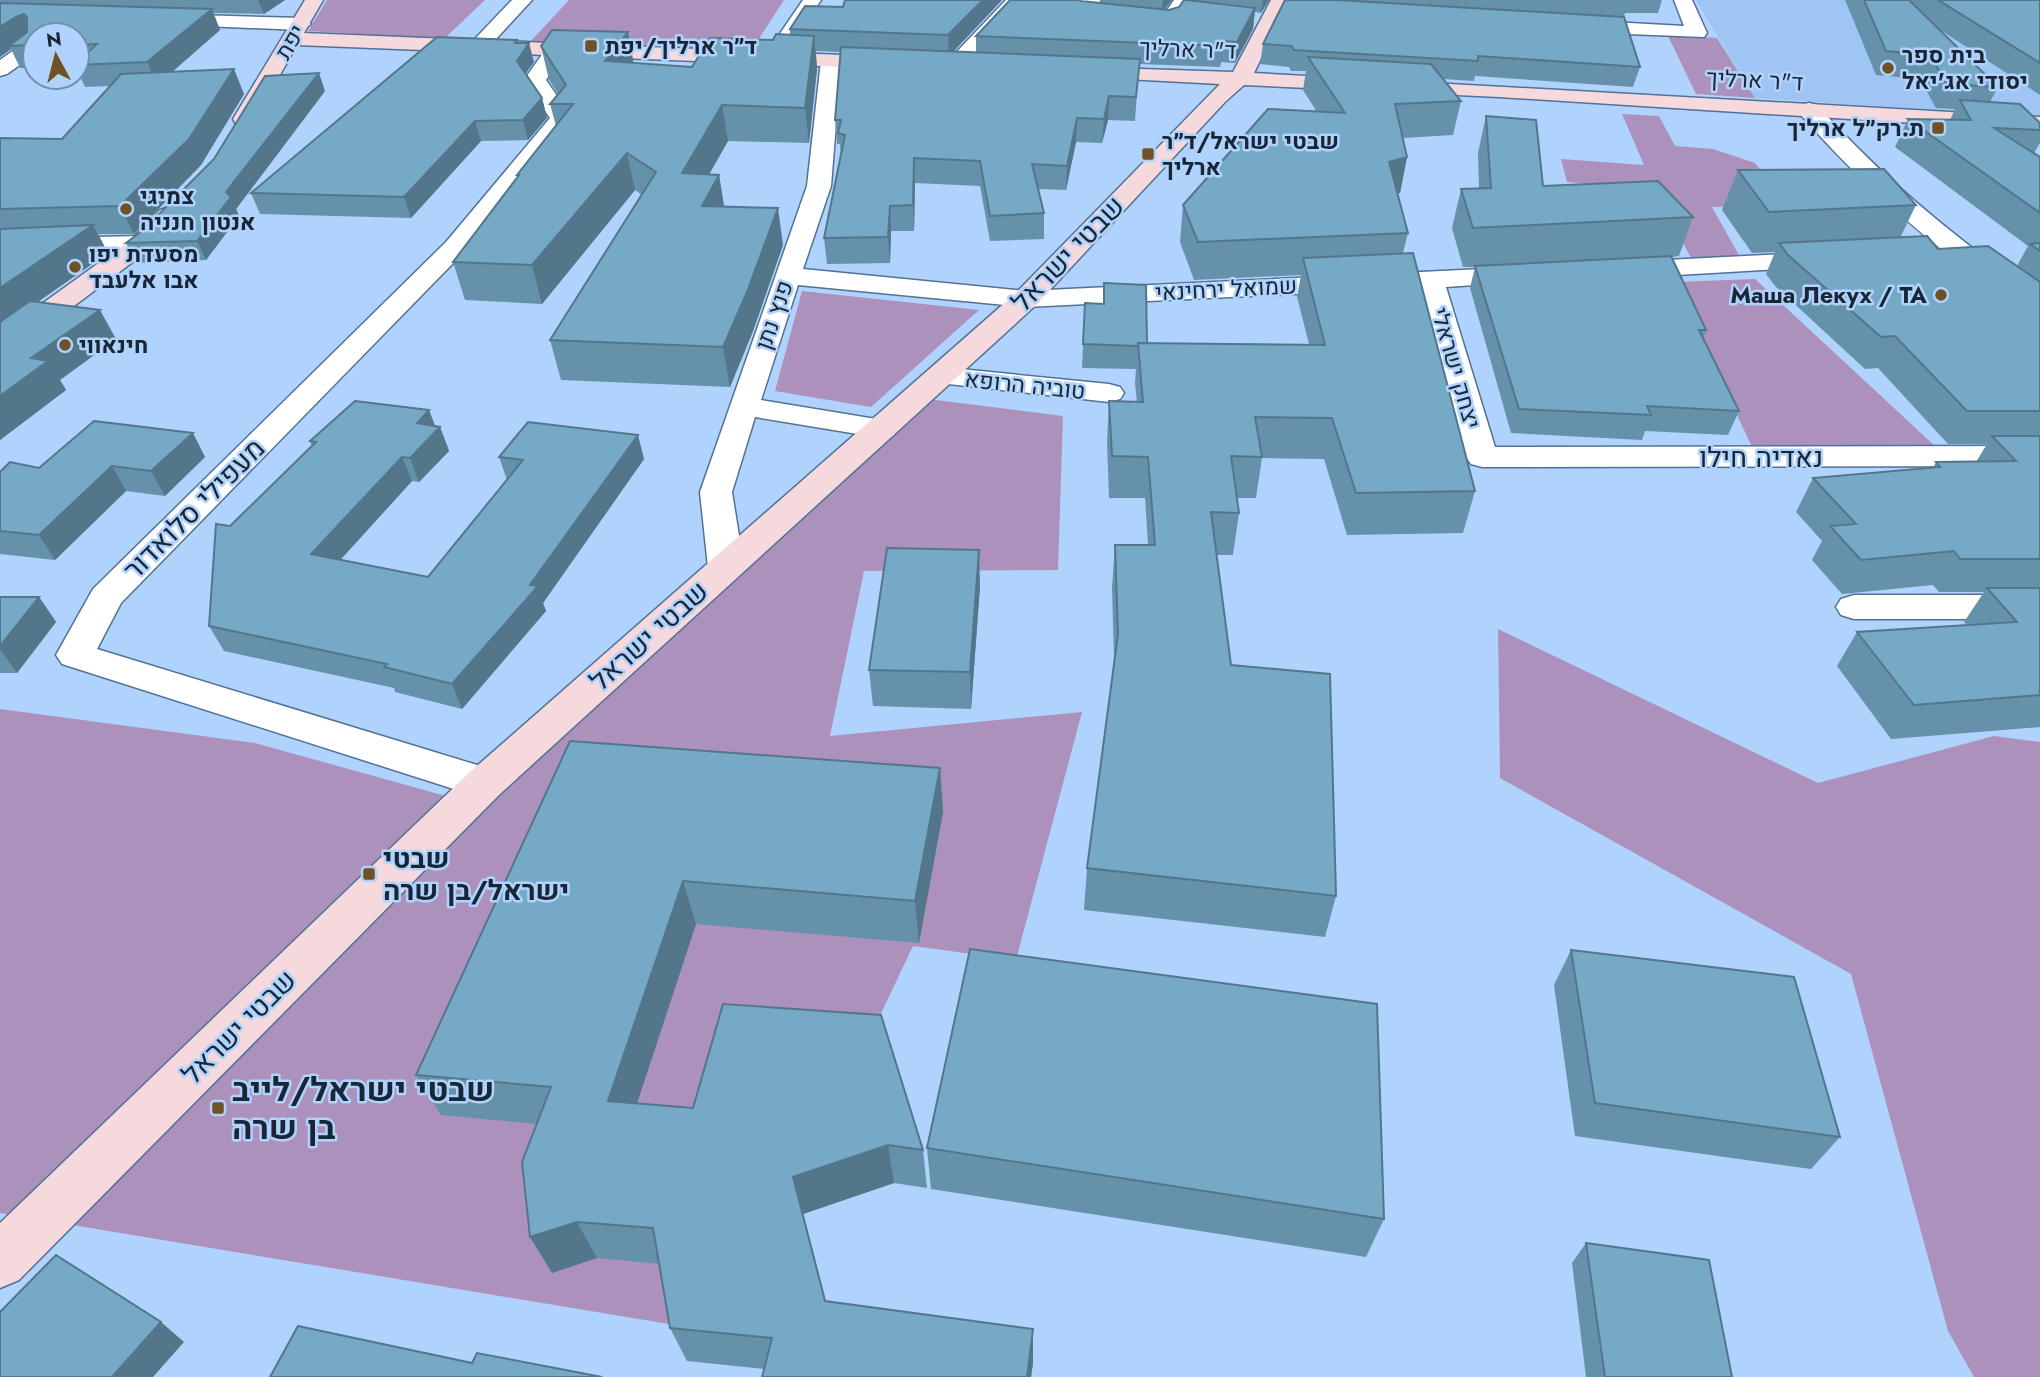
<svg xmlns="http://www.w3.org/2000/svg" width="2040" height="1377" viewBox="0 0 2040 1377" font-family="Jost,Heebo,sans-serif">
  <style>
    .built { fill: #9fc5f4 }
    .green { fill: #ad91bd }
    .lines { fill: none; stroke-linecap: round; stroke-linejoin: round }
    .street-casing { stroke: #517196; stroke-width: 3 }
    .secondary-casing { stroke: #517196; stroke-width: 3 }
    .street { fill: #fff; fill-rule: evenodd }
    .secondary { fill: #f5d9dc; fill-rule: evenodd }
    .wall { fill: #6591aa }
    .shaded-wall { fill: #53768b }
    .building { fill: #76a9c6; stroke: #53768b; stroke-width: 2 }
    .poi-dot { fill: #705126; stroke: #b0d3fd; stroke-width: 2.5 }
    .labels { text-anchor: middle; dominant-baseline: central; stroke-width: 5; stroke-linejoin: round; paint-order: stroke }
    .far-street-label { font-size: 23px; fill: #192635; stroke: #b0d3fd }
    .far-poi-label { font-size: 23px; font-weight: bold; fill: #192635; stroke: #b0d3fd; text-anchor: start }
    .street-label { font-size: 28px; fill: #192635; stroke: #b0d3fd }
    .poi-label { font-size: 28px; font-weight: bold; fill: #192635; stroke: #b0d3fd; text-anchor: start }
    .near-poi-label { font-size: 33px; font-weight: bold; fill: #192635; stroke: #b0d3fd; text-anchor: start }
  </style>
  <rect width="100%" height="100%" fill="#b0d3fd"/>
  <polygon class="built" points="1696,0 2039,0 2040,117 1755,98"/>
  <g class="green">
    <polygon points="327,0 485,0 444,39 308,31"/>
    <polygon points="569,0 784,0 751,51 529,43"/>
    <polygon points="1667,34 1717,38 1755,98 1696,94"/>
    <polygon points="1622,114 1659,116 1675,146 1713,149 1755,163 1777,191 1756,206 1712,207 1740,257 1692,260 1655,189 1567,182 1561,159 1644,165"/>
    <polygon points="1755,279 1937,448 1752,447 1675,282"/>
    <polygon points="802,291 979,310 871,407 775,391"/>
    <polygon points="928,399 1063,416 1058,570 864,571 830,736 1082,712 1016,960 913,946 729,1334 0,1213 0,709 255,743 482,806"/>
    <polygon points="1498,629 1818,783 1994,736 2040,742 2040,1377 1974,1377 1948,1331 1851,974 1500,778"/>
  </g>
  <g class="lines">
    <defs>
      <g id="street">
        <polygon points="512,0 532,0 485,51 471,51 468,47 471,43"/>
        <polygon points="803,0 821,0 785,55 771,55 768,51"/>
        <polygon points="1006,0 1025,0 962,69 948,69 945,65 948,61"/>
        <polygon points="1082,0 1101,0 1095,9 1163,16 1174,0 1192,0 1175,26 1168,28 1074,17 1071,13"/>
        <polygon points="1674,0 1692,0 1707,33 1704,37 1575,32 1565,26 1575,20 1684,26"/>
        <polygon points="163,14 301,18 311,24 301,30 156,24 153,20"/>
        <polygon points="35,38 35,54 7,74 0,76 0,60 28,40"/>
        <polygon points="555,44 562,46 565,50 546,80 572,118 569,123 464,252 121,603 97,649 500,772 506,783 500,794 485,799 62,664 56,655 93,589 446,242 550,118 524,80 548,46"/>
        <polygon points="831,55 838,57 841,61 831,186 803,269 1026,291 1524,267 1533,269 1537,275 1533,281 1446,287 1495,447 2040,446 2040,466 1482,467 1471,464 1466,457 1419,288 1026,307 798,285 761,400 882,420 893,422 898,429 893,436 882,438 755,417 732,492 744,567 738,575 726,578 714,575 708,567 700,492 807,186 821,61 824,57"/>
        <path d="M1809 103 1817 105C1883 179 1958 241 2040 297V318L2030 316C1946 257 1869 193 1801 115L1798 110 1801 105Z"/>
        <polygon points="141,236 150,239 154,244 150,249 0,255 0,239"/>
        <polygon points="1824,252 1833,254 1837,260 1833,266 1626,278 1617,276 1613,270 1617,264 1626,262"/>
        <polygon points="940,367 1109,384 1120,387 1124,393 1120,399 1109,402 930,382 925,376 930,370"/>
        <polygon points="1854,595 2040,595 2040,619 1854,619 1841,615 1836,607 1841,599"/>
      </g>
      <g id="secondary">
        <polygon points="305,0 323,0 304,33 892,57 899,59 902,63 899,67 892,69 297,45 252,124 236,124 233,119"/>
        <polygon points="1271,0 1289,0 1254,73 2040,117 2040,131 1499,97 1244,85 1225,102 1036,305 500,794 19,1280 0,1288 0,1223 470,772 1016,293 1220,84 1088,77 1081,75 1078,71 1081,67 1233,72"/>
        <polygon points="169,207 178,210 182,215 150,249 10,354 0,357 0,334 132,239 160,210"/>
      </g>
    </defs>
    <use href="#street" class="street-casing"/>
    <use href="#secondary" class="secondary-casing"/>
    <use href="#street" class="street"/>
    <use href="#secondary" class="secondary"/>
  </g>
  <g class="wall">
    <polygon points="0,0 285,0 264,14 213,13 220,30 172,72 244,94 201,165 134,234 98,234 108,253 38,302 116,339 60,380 66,390 0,440 0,138 62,139 110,86 85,87 77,70 77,35 35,35 35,68 20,68 11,49 0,57"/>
    <polygon points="1002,0 953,52 976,53 976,36 1081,1 1100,3 1100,0 1172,0 1164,10 1169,10 1179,7 1193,0 1269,0 1261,13 1255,12 1253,29 1235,63 1221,62 1220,67 1139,64 1135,121 1108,120 1102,143 1076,142 1066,190 1038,189 1044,213 1044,239 990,241 980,186 915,183 914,231 891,231 890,263 827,264 824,238 841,157 840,144 837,144 835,120 840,52 816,51 817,69 809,143 728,141 709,174 719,175 724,206 783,245 753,331 730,387 561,380 550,340 642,195 635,190 542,304 465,300 453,262 518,177 517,175 556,126 550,104 558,94 549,80 541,46 634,63 692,67 790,35 790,29 843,7"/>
    <polygon points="1285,0 1662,0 1658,13 1625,13 1624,17 1614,16 1640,67 1633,87 1475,76 1474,81 1443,79 1461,101 1453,135 1403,138 1407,157 1400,193 1397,193 1408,233 1403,253 1475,491 1463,533 1347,535 1324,459 1262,458 1256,498 1237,498 1239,513 1233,555 1216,555 1231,665 1336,896 1325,937 1084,910 1087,868 1114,660 1112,587 1115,545 1148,545 1145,498 1109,498 1107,442 1109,401 1137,402 1135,383 1136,369 1082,368 1085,303 1147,343 1309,344 1297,297 1301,275 1194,280 1180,242 1183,205 1317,112 1303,90 1306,71 1291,71 1289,67 1260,64 1263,44"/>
    <polygon points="1845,0 2040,0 2040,95 1939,29 1998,87 1990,102 2040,123 2040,143 2034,153 2040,157 2040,727 1891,739 1837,666 1857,632 1967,625 1964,622 1984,592 1939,592 1933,585 1842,594 1812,560 1822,541 1796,512 1813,478 1933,468 1936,462 1976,462 1987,444 1948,444 1878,368 1865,369 1775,286 1766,274 1775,252 1752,253 1722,210 1738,170 1916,205 1900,238 1938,249 2017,266 2028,246 1895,147 1908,119 1950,120 1955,109 1936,108 1920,79 1876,75"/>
    <polygon points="518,43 534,62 525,74 542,98 547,118 528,140 481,141 411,218 260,214 251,193"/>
    <polygon points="325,91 236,209 239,216 206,260 136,263 126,243"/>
    <polygon points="1486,116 1543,186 1693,217 1679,256 1672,257 1706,330 1703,338 1739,411 1728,435 1645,431 1642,440 1511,433 1470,288 1475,267 1463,267 1452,228 1461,189 1479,189 1478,153"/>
    <polygon points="435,426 440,427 449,451 419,482 412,481 340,560 428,577 507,480 499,457 644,459 543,603 546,611 462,709 395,692 394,688 224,651 209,626 230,526 312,446 310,441"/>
    <polygon points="205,457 165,496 126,491 55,560 0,554 0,472 39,468"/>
    <polygon points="980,586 971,709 873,706 869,670"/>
    <polygon points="0,597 39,597 56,622 17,673 0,673"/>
    <polygon points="570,741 940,768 943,812 919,943 696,924 637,1103 923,1150 927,1188 894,1183 803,1214 826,1301 1033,1329 1033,1363 1031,1377 762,1377 764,1369 687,1361 670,1328 660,1264 597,1258 552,1273 536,1124 441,1115 416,1075"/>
    <polygon points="1571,950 1840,1137 1811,1169 1575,1136 1554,985"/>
    <polygon points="927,1148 1384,1219 1366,1257 931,1189"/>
    <polygon points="1586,1243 1732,1377 1586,1377 1572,1263"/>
  </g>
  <g class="shaded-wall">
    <polygon points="258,0 285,0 264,14"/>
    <polygon points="983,0 1002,0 949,56 948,35"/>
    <polygon points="1163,0 1172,0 1162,13"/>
    <polygon points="1263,0 1269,0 1261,13"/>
    <polygon points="1255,8 1253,29 1235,63 1237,42"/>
    <polygon points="212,9 220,30 157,85 147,62"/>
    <polygon points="24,14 34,35 9,46 11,49 0,57 0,27 16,17"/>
    <polygon points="628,32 634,65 605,61"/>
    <polygon points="814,36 817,69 809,143 805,108"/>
    <polygon points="517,40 521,55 529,43 534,62 521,80 517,61 515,43"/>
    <polygon points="1223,41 1221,62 1220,67 1222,46"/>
    <polygon points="234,69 244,94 201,165 134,234 120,206"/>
    <polygon points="319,73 325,91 236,209 239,216 206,260 197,241 226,192"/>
    <polygon points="1109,96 1108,120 1102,143 1104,119"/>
    <polygon points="542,98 547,118 528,140 523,120"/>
    <polygon points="722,105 728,141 689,210 682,173"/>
    <polygon points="1077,118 1076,142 1066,190 1067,166"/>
    <polygon points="475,121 481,141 411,218 404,197"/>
    <polygon points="627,153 635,190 542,304 532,265"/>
    <polygon points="1407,157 1400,193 1382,197 1389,162"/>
    <polygon points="914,158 915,183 914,231 913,205"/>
    <polygon points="719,175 725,212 702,206"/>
    <polygon points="890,206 891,231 890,263 888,237"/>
    <polygon points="778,208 783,245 753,331 730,387 723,347"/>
    <polygon points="93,225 108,253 8,322 0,332 0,288"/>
    <polygon points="100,310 116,339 60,380 66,390 0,440 0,396 31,358"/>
    <polygon points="429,410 437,431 440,427 449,451 419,482 410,458 417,423"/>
    <polygon points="193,433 205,457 165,496 151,471"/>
    <polygon points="638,435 644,459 543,603 546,611 462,709 452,684 530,585"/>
    <polygon points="402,457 412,481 323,579 311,554"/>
    <polygon points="112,466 126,491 55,560 39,535"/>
    <polygon points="979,550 980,586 971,709 970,672"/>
    <polygon points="39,597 56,622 17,673 0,649 0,646"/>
    <polygon points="940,768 943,812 919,943 915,901"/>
    <polygon points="683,881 696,924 625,1140 608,1101"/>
    <polygon points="888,1145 894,1183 803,1214 793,1177"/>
    <polygon points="577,1222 597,1258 552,1273 530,1237"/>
    <polygon points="161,1322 184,1342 153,1377 112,1377"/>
    <polygon points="1033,1329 1033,1363 1031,1377 1027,1377"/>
  </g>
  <g class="building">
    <polygon points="845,0 983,0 948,35 790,29 805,6 843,7"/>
    <polygon points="1010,0 1079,0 1081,1 1169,10 1179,7 1184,0 1187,0 1255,8 1237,42 1223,41 1222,46 976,36"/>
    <polygon points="1285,0 1337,0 1624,17 1640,67 1478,56 1478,61 1294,50 1292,46 1263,44"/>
    <polygon points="1864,0 1909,0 1998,87 1947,84 1930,55 1886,51"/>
    <polygon points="1938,0 2040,0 2040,63"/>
    <polygon points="0,3 212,9 147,62 77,65 77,63 97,44 77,45 77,35 35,35 35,45 9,46 27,32 27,17 24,14 16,17 0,27"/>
    <polygon points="552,30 628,32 605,61 692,67 710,38 773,40 776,34 814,36 805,108 722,105 682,173 719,175 702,206 778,208 747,292 723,347 550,340 656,172 627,153 532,265 453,262 519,175 517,175 573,104 550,104 566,85 541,46"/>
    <polygon points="437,37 517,40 515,43 529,43 517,61 542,98 523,120 475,121 404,197 251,193"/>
    <polygon points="841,47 1140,59 1136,97 1109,96 1104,119 1077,118 1067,166 1032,164 1044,213 990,216 980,161 914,158 913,205 890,206 888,237 824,238 845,135 838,133 841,120 835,120"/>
    <polygon points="1308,57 1431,64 1461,101 1395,104 1407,157 1389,162 1408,233 1198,242 1183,205 1268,109 1345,113"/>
    <polygon points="234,69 189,139 120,206 0,209 0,138 62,139 121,74"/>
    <polygon points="319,73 226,192 231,197 197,241 126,243 142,231 214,159 265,76"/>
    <polygon points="1960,100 2020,104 2040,123 2040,130 1994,128 2040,157 2040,213 1908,119 1971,120"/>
    <polygon points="1486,116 1536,120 1543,186 1658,181 1693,217 1473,228 1461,189 1491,188"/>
    <polygon points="1884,169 1916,205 1769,212 1738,170"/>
    <polygon points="93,225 0,288 0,229"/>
    <polygon points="1927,236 1938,249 1988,246 2040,282 2040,411 1967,411 1895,336 1881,337 1788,255 1779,243"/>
    <polygon points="2040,243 2040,251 2030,244"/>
    <polygon points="1413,253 1475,491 1356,493 1332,418 1255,417 1262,457 1231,456 1239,513 1211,512 1231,665 1330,674 1336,896 1087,868 1118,634 1115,545 1155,545 1148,457 1112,456 1109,401 1143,402 1138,343 1325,345 1303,258"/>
    <polygon points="1671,256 1706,330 1699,330 1739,411 1647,406 1651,415 1519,409 1475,266"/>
    <polygon points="1104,283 1146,285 1147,343 1138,343 1138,346 1083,344 1085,303 1104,304"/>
    <polygon points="30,301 100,310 31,358 48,361 0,396 0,322"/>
    <polygon points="355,401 429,410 417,423 440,427 410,458 402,457 311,554 428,577 523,460 499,457 528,422 638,435 530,585 538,586 452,684 384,667 387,664 209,626 216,524 230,526 316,442 310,441"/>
    <polygon points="94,421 193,433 151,471 112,466 39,535 0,531 0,472 10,462 39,468"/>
    <polygon points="1992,436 2040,436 2040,559 1960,559 1954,551 1861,560 1830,526 1856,524 1813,478 1940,467 1936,462 2016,461"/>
    <polygon points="887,548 979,550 970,672 869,670"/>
    <polygon points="1987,588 2040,588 2040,695 1914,705 1857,632 2017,622"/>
    <polygon points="0,597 39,597 0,646"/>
    <polygon points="570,741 940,768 915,901 683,881 608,1101 693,1108 723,1004 881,1015 923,1150 888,1145 793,1177 825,1301 1033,1329 1027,1377 762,1377 772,1338 670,1328 653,1228 577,1222 530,1237 522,1162 551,1087 416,1075"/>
    <polygon points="970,949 1377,1004 1384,1219 927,1148"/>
    <polygon points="1571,950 1794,977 1840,1137 1595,1103"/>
    <polygon points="1586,1243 1709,1260 1732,1377 1605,1377"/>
    <polygon points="56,1255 161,1322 112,1377 0,1377 0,1312"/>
    <polygon points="298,1326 472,1363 477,1353 602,1377 270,1377"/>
  </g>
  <g class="poi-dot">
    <rect x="584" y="39" width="14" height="14" rx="3.5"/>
    <circle cx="1888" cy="68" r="7"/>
    <rect x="1931" y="121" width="14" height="14" rx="3.5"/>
    <rect x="1141" y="147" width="14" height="14" rx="3.5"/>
    <circle cx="126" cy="209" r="7"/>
    <circle cx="75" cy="267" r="7"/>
    <circle cx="1941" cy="295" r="7"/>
    <circle cx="65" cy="345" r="7"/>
    <rect x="362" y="867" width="14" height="14" rx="3.5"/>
    <rect x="211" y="1101" width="14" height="14" rx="3.5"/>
  </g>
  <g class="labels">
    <g class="far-street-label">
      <text transform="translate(290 42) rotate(-59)">יפת</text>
      <text transform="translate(1188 49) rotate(2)">ד"ר ארליך</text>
      <text transform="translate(1755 80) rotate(3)">ד"ר ארליך</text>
      <text transform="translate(1226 289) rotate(-3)">שמואל ירחינאי</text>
      <text transform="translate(774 315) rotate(-71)">פנץ נתן</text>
      <text transform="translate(1456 368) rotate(74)">יצחק ישראלי</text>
      <text transform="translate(1025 385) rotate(6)">טוביה הרופא</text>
    </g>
    <g class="far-poi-label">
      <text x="605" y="46">ד״ר ארליך/יפת</text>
      <text x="1902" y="55">בית ספר<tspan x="1902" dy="26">יסודי אג'יאל</tspan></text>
      <text x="1924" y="128" text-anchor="end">ת.רק״ל ארליך</text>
      <text x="1162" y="141">שבטי ישראל/ד״ר<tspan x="1162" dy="26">ארליך</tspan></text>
      <text x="140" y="196">צמיגי<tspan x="140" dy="26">אנטון חנניה</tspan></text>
      <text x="89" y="254">מסעדת יפו<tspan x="89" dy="26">אבו אלעבד</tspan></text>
      <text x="1927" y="295" text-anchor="end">Маша Лекух / ТА</text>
      <text x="79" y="345">חינאווי</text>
    </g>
    <g class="street-label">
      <text transform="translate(1068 254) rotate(-46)">שבטי ישראל</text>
      <text x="1761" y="457">נאדיה חילו</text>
      <text transform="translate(194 509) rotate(-45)">מעפילי סלואדור</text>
      <text transform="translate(649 636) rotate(-42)">שבטי ישראל</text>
      <text transform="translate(239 1027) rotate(-45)">שבטי ישראל</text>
    </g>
    <g class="poi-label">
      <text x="383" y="858">שבטי<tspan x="383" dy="32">ישראל/בן שרה</tspan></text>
    </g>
    <g class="near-poi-label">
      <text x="232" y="1089">שבטי ישראל/לייב<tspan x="232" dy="38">בן שרה</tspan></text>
    </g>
  </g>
  <g transform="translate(56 56) rotate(353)"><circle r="33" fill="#b0d3fd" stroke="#748ead" stroke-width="2"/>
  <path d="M0-5L12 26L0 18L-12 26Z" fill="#705126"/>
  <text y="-10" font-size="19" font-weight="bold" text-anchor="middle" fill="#192635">N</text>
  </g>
</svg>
